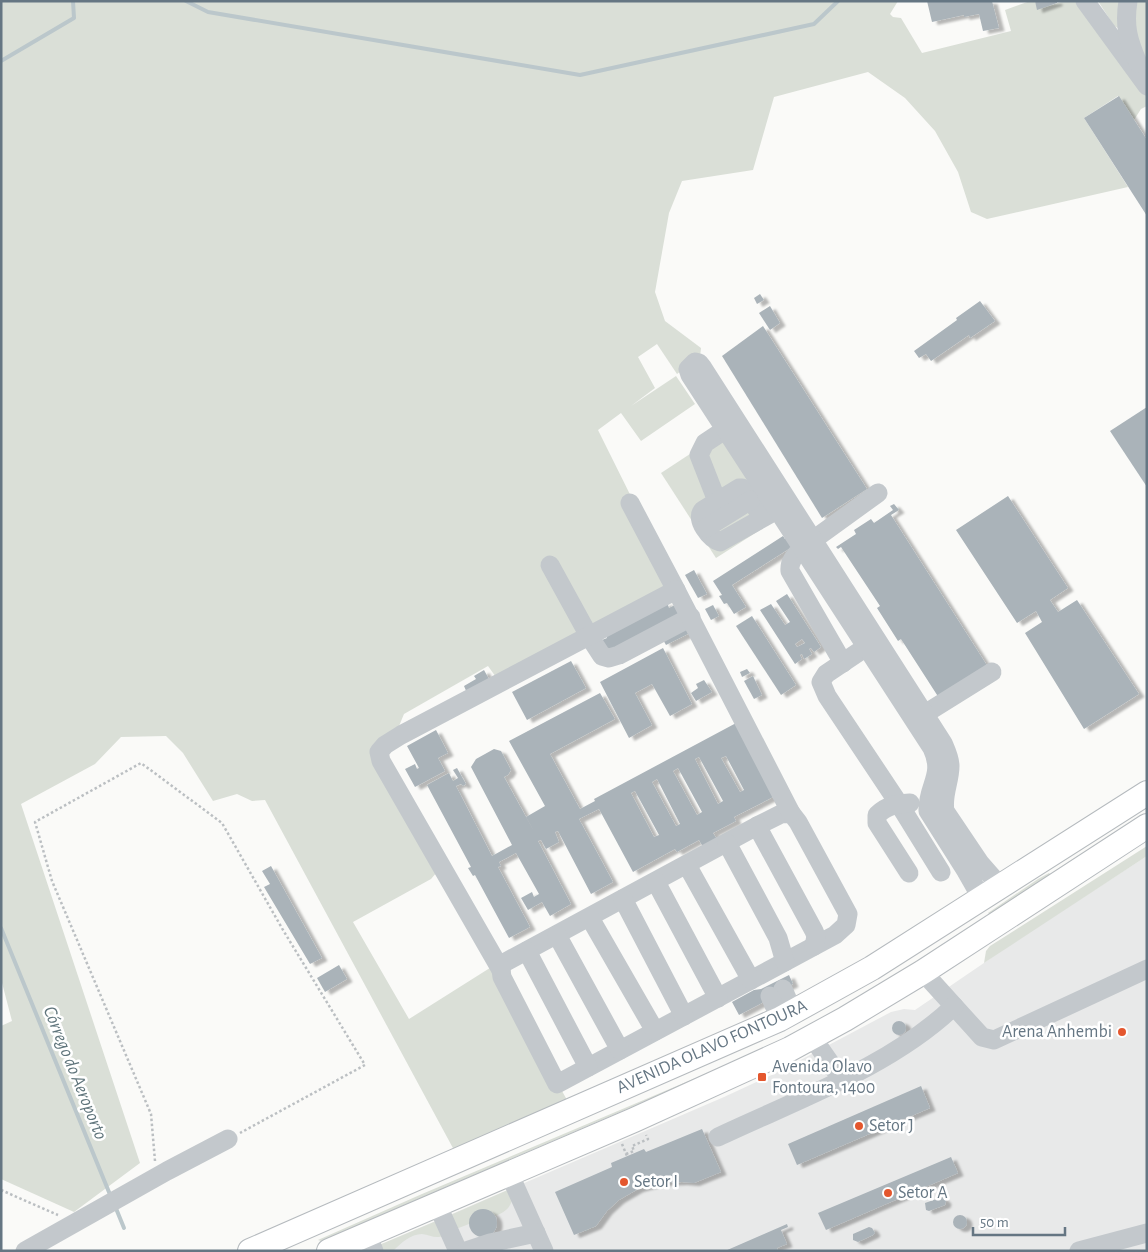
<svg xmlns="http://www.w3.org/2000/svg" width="1148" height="1252" viewBox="0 0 1148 1252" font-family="'Alegreya Sans',sans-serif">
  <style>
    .built { fill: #e8e9e9 }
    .green { fill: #dadfd7 }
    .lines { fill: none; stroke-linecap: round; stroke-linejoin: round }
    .stream { stroke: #bbc7cb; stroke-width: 4 }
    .building { fill: #aab3b9; fill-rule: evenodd; filter: url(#shadow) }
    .major-casing { stroke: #b5babe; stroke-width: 26 }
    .path { stroke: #bbbfc2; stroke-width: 2.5; stroke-dasharray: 2.5 2.5; stroke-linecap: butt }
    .minor { stroke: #c3c8cc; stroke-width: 19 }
    .major { stroke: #fff; stroke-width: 24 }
    .poi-dot { fill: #e4572e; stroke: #fff; stroke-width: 2 }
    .labels { text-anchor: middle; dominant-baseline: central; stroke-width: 5; stroke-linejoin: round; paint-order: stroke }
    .poi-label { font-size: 18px; fill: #657683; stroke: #fff; text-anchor: start }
    .street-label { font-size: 18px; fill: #657683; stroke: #fff }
    .water-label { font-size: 19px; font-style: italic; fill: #60757c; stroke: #fff }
  </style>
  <defs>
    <filter id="shadow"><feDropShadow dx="5.5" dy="3" stdDeviation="1" flood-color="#0004"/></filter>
  </defs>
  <rect width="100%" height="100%" fill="#fafaf8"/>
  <polygon class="built" points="1147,856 1147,1251 366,1251 724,1097 776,1073 891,1012 904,1009 915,1010 1031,931"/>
  <g class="green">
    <polygon points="1,1 898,1 890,14 893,17 901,18 922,53 1011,31 1005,10 1030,1 1035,1 1038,9 1064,1 1088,1 1147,92 1147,106 1141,109 1134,120 1118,96 1084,118 1128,187 987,219 971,212 958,172 935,131 905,98 868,72 774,97 753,170 682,181 669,213 655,292 665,321 701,348 700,357 677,374 657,344 638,357 655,388 631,406 676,376 695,404 641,441 621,413 598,430 675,585 498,680 488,666 404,714 387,755 437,872 431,879 353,922 409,1019 493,966 567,1100 454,1150 265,800 252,801 237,794 213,801 183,753 166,736 121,737 95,764 21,804 140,1163 74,1212 1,1179 1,1026 12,1021 1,979"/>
    <polygon points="1098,1 1122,1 1118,28 1114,26"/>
    <polygon points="1132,1 1147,1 1147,70 1136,52"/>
    <polygon points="725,431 774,521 716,558 661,473"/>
    <polygon points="1147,846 1147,856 984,963 986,951 990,946"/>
    <polygon points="1049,873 1051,875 990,915 988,913 1038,879"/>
    <polygon points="705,1074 706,1075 321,1241 318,1240 422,1194"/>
    <path d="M512 1188C516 1202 507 1213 494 1216L489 1211 479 1210 471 1215 469 1224 456 1229 446 1217Z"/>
    <path d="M441 1219 443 1236C435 1239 430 1235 422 1234 411 1234 401 1243 393 1251H382L379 1245Z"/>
  </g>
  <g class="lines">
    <g class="stream">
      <polyline points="186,1 208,12 580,75 814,24 838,1"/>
      <polyline points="1,61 74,18 73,1"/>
      <polyline points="1,928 111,1197"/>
      <polyline points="115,1206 124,1228"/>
    </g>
  </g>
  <g class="building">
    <polygon points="927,1 992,1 999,28 983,31 979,14 964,17 964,15 932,22"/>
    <polygon points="1035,1 1057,1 1057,3 1037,10"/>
    <polygon points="1119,96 1147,140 1147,216 1084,118"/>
    <polygon points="760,294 764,300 757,304 754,298"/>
    <polygon points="980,301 995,321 970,338 969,335 931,361 926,354 919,358 914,351 957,320 956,318"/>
    <polygon points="770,306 780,323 770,330 759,313"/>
    <polygon points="763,326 867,489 822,518 722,356"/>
    <polygon points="1147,407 1147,487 1110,431"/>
    <polygon points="1008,496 1068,588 1050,600 1058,612 1077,600 1139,694 1084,729 1025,633 1042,622 1036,611 1017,623 956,530"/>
    <polygon points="894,504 899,510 891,515 988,667 939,698 901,639 898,641 877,608 880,606 841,547 838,549 836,547 856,534 854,530 871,519 874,523 893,510 890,506"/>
    <polygon points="783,536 785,539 789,536 795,545 732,585 746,607 734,614 727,603 724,604 719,596 722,595 713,581"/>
    <polygon points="694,570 707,594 698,598 685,575"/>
    <path d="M787 594 821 647 814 652 811 648 809 649 812 654 804 659 802 654 800 655 802 659 795 664 760 610 771 604 785 625 790 622 776 601ZM802 639 805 643 797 647 795 644Z"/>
    <polygon points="667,602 669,608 679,603 684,614 608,653 602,640 607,638 605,633"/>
    <polygon points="713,605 719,616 711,620 705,609"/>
    <polygon points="752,616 796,685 781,695 736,626"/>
    <polygon points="683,624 688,634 666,645 661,636"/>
    <polygon points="663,648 692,704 670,716 652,684 635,693 652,725 629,738 600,682"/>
    <polygon points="571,661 586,688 527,720 512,692"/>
    <polygon points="747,669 750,673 742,677 740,672"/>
    <polygon points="484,670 490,681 467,693 464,686 476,679 474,676"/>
    <polygon points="753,676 762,695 754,699 744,681"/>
    <polygon points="704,680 712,692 696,701 691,693 698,688 696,684"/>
    <path d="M600 693 615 719 550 754 580 809 595 801 594 799 738 722 777 795 734 817 736 821 713 833 717 839 703 847 699 840 677 852 675 849 633 872 599 809 579 819 613 882 591 894 558 831 555 832 559 842 546 849 541 840 538 841 571 904 550 916 542 902 528 910 521 898 532 892 534 897 539 894 516 853 499 862 501 866 498 867 530 927 509 938 475 875 473 876 468 868 471 867 427 785 449 773 453 781 458 778 453 770 457 768 466 784 463 786 461 784 456 786 492 856 512 845 471 767 476 759 494 749 501 751 511 770 508 775 504 777 535 833 526 817 545 806 509 741ZM726 756 744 790 740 792 721 758ZM699 757 723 801 718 804 695 759ZM678 768 702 812 697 815 673 771ZM657 779 680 824 676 826 652 782ZM635 791 659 835 654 837 631 793Z"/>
    <polygon points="436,730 448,753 438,758 445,771 415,787 405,769 415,764 417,769 419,768 407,746"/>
    <polygon points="271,866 322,958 310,964 264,887 270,884 262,871"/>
    <polygon points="339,965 347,979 325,992 317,978"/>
    <polygon points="789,975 793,984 766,998 762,1003 739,1015 732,1002 754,990 761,989"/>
    <circle cx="899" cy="1028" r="7"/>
    <polygon points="921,1086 930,1108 797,1165 788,1144"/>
    <polygon points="702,1129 721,1172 694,1183 682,1182 660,1183 638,1189 619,1200 607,1211 596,1226 574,1235 555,1192 612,1167 611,1163 644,1149 646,1152"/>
    <polygon points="951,1157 958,1173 826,1230 818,1213"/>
    <polygon points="942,1197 946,1201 945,1205 929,1211 926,1210 925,1203"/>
    <circle cx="483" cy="1223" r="14"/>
    <circle cx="960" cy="1222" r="7"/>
    <polygon points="787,1224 788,1227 781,1230 787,1244 777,1248 778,1251 725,1251"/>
    <polygon points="869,1227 872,1228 875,1233 873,1235 858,1242 853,1240 853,1234"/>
  </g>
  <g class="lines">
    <defs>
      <g id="major">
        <polyline points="250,1251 780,1019 872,968 1147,793"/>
        <polyline points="329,1251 634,1120 790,1049 845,1019 923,972 1147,826"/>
      </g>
    </defs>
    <use href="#major" class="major-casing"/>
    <g class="path">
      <polyline points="622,1144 627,1156"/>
      <polyline points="626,1154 634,1151 632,1146 648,1139 646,1135"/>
      <polyline points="155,1161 151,1114 52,881 35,822 141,763 222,823 283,930 365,1065 240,1133"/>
      <polyline points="1,1190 58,1215"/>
    </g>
    <g class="minor">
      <polyline points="1085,1 1147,86"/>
      <path d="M1128 1C1124 26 1128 40 1138 63"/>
      <polyline points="717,501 699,455 705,443 735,423"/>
      <polyline points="630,503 676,590"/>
      <path d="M763 518 742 488H739L703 510C694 519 710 539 720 542L777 510"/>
      <polyline points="706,528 751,500"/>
      <polyline points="550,565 589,636 602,656 609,658 619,655 691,617"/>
      <polyline points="875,641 826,674 821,682 827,696 899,804 941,872"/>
      <path d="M843 663 790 571C789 561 795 556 802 548L878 493"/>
      <polyline points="915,720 992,672"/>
      <polygon points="791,813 798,822 848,914 846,925 835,935 557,1084 502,977 501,970 502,964 757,826 781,814"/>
      <polyline points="757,826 814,931 816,936 814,946"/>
      <polyline points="727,843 778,938 785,962"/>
      <polyline points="687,865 751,980"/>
      <path d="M909 873 877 823V815C887 805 897 804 910 803"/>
      <polyline points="656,882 718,998"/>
      <polyline points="623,899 684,1016"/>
      <path d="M982 899 966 871 928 811C927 785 945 776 932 748L690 375 688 369 695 362 699 363 703 368 943 743C946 750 950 758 950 766 950 782 942 795 945 811L980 863 1001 887"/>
      <polyline points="590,918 655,1031"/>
      <polyline points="557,935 620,1050"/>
      <polyline points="527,951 588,1067"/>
      <polyline points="501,970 381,761 379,752 385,745 401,735 676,590 791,813"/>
      <polyline points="923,972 982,1037 994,1040 1147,969"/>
      <polyline points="783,989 793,1012"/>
      <polyline points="770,996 780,1019"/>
      <polyline points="812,1037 842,1080"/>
      <path d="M718 1137C796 1100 892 1066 954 1006"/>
      <polyline points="509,1173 544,1251"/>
      <polyline points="437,1204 458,1251"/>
      <polyline points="367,1234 374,1251"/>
      <polyline points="25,1251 167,1171 228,1139"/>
      <polyline points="466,1251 490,1243 536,1233"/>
      <polyline points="1079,1251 1147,1233"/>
    </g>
    <use href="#major" class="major"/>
  </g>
  <g class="poi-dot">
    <circle cx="1122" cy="1032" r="5"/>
    <rect x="757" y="1072" width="10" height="10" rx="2.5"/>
    <circle cx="859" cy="1126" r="5"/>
    <circle cx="624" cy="1182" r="5"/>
    <circle cx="888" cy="1193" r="5"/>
  </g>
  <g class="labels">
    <g class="poi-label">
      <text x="1112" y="1032" text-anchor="end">Arena Anhembi</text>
      <text x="772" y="1067">Avenida Olavo<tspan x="772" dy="21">Fontoura, 1400</tspan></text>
      <text x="869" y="1126">Setor J</text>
      <text x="634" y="1182">Setor I</text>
      <text x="898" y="1193">Setor A</text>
    </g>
    <g class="street-label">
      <text transform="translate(712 1047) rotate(-24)">AVENIDA OLAVO FONTOURA</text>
    </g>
    <g class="water-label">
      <text transform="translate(75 1073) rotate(68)">Córrego do Aeroporto</text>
    </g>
  </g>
  <rect width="1148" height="1252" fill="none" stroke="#657683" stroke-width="5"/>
  <path d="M973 1227v8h92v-8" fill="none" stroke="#657683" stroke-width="2.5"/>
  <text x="980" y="1227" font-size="15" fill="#657683" stroke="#ffffff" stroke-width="4" paint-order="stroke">50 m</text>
</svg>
